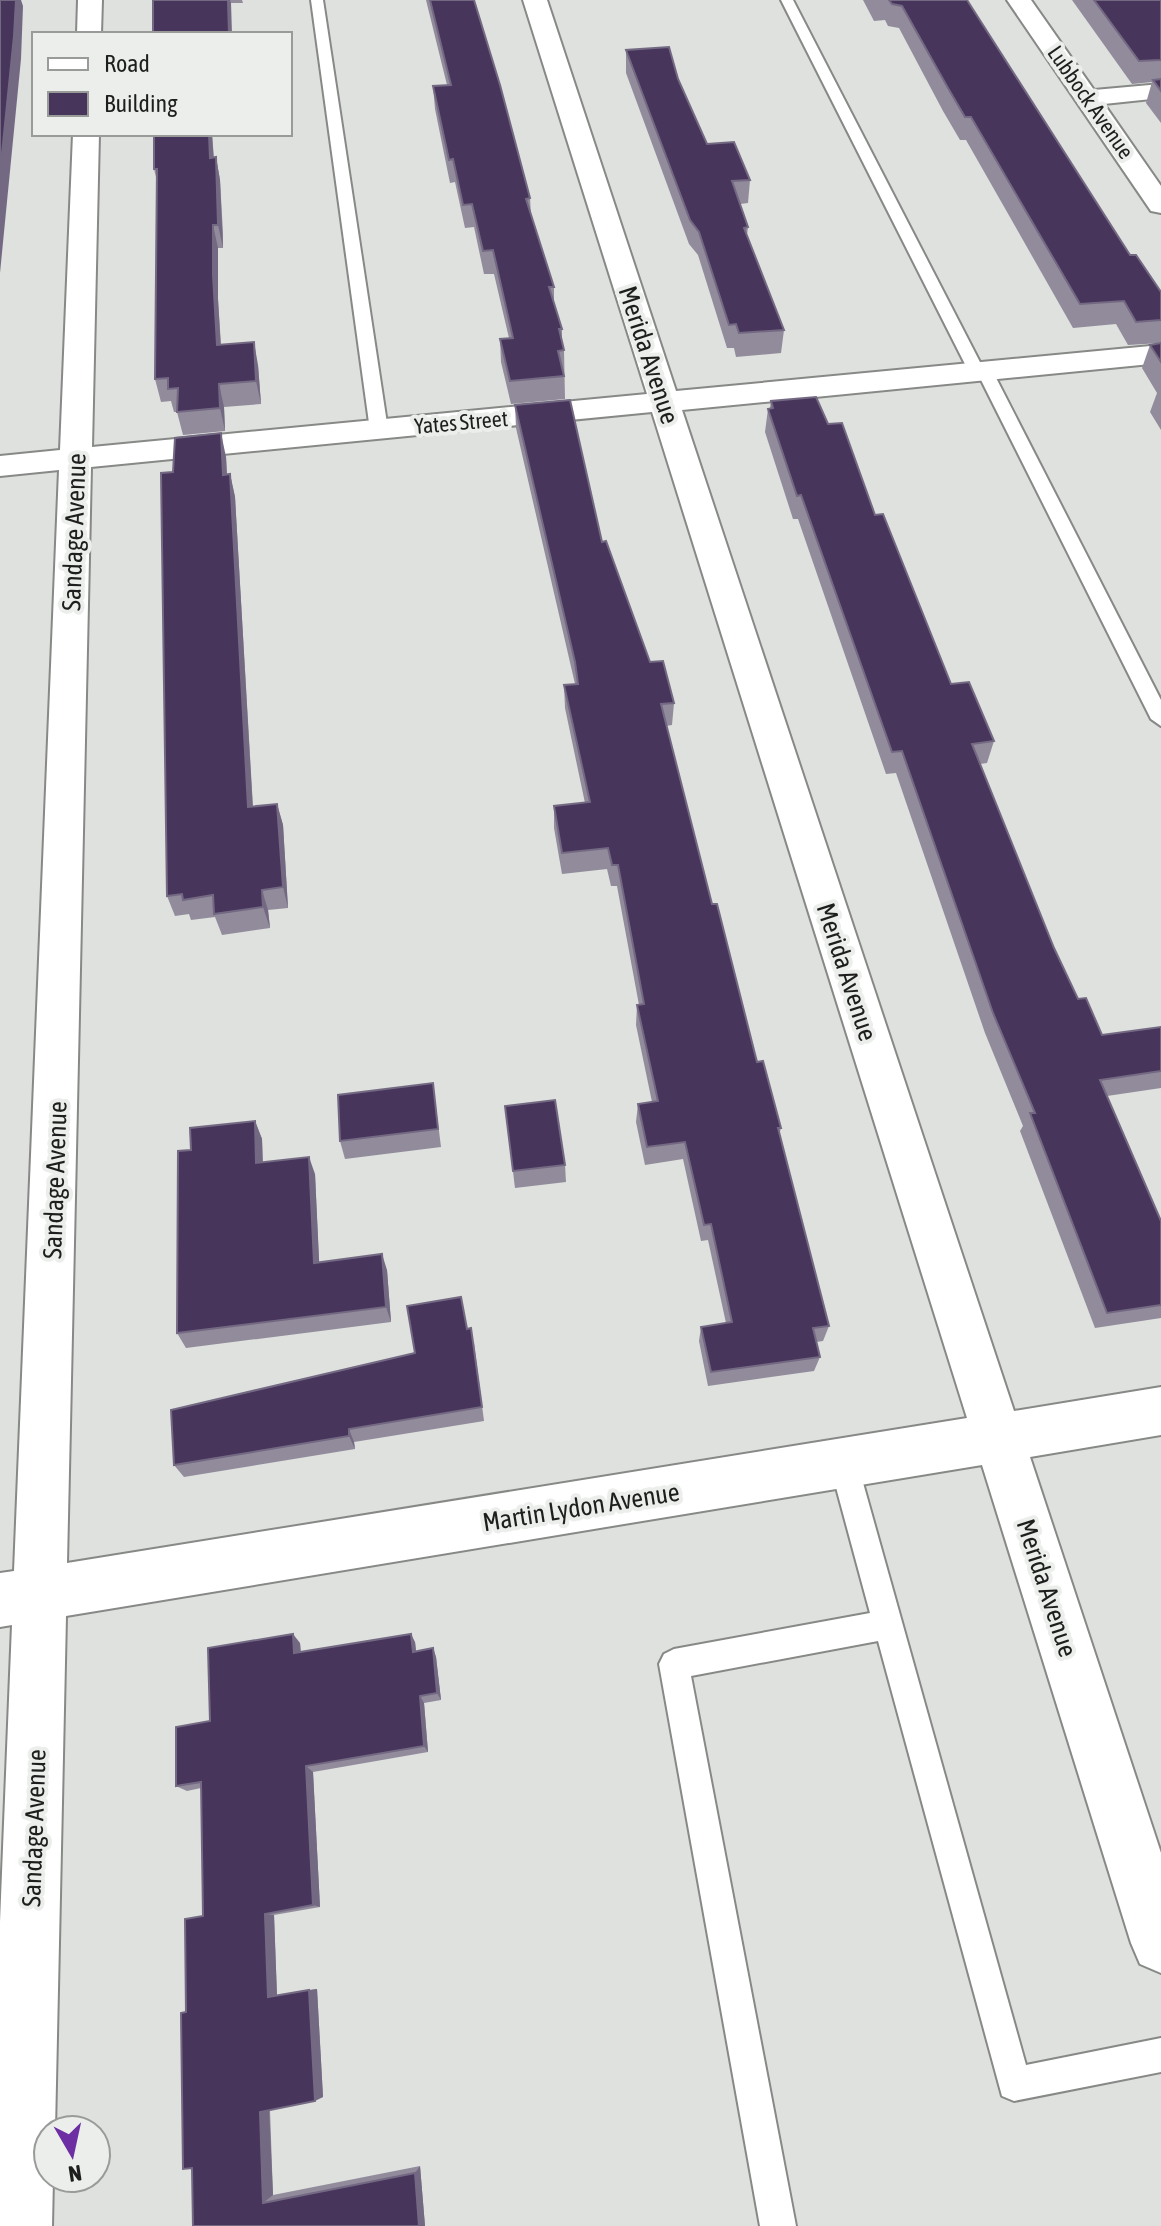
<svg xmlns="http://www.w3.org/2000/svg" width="1161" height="2226" viewBox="0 0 1161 2226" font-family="'Asap Condensed',sans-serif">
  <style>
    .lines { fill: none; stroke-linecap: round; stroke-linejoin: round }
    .lane-casing { stroke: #878986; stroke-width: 4 }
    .street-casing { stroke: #878986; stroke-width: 4 }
    .lane { fill: #fff; fill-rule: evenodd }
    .street { fill: #fff; fill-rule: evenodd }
    .wall { fill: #928b9c }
    .shaded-wall { fill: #746983 }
    .building { fill: #47355c; stroke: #746983; stroke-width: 2 }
    .labels { text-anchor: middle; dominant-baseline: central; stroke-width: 8; stroke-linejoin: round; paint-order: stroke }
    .far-street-label { font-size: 22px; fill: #1d1e1d; stroke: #ebeeea }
    .street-label { font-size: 26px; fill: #1d1e1d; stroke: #ebeeea }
  </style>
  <rect width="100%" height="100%" fill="#dee1dd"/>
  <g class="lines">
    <defs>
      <g id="lane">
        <polygon points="311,0 323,0 388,430 379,435 370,430"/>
        <polygon points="781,0 793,0 983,368 993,372 1161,700 1161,726 1151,719 979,376 969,372"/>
        <polygon points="844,1451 854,1455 858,1465 1026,2065 1161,2038 1161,2072 1014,2101 1002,2096 878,1641 691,1676 796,2226 760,2226 659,1664 664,1654 674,1649 870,1613 830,1465 834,1455"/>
      </g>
      <g id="street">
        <polygon points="78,0 102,0 101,34 77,34"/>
        <path d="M523 0H547L676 391 1161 345V363L682 410 1014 1411 1161 1387V1435L1030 1457 1161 1853V1973L1140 1964 1131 1943 982 1465 66 1616 55 2130H48V2178H53L52 2226H0V1922L12 1625 0 1627V1573L14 1571 59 470 0 476V456L60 450 73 134H99L92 447 647 394ZM652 412 967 1418 67 1563 91 467Z"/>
        <polygon points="1007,0 1031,0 1094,90 1161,84 1161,98 1104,104 1161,186 1161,213 1151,211"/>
      </g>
    </defs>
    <use href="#lane" class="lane-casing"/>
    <use href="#street" class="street-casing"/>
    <use href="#lane" class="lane"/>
    <use href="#street" class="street"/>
  </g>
  <g class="wall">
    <polygon points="153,0 242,0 243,3 231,3"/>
    <polygon points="426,0 474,0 530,198 531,215 554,287 554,304 562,329 562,341 564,350 565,399 511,404 501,362 500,339 509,338 494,274 484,274 474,227 465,228 455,182 450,183 435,109 433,86 447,85"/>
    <polygon points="863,0 967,0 1130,255 1161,292 1161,343 1128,345 1116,324 1073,328 966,140 960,140 943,111 899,28 888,26 885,20 874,21"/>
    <polygon points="1072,0 1161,0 1161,123 1146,103 1152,82 1132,84"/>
    <polygon points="626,50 678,79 707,144 750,180 748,203 740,204 748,227 747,235 784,330 781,353 736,357 734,348 727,348 698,255 689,244 626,73"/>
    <polygon points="154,134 212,134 214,158 216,157 220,180 223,233 223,248 218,248 218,299 221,345 258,365 261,404 224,407 225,431 183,435 177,412 174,412 171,401 161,402 155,379 157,181 154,169"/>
    <polygon points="1161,343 1161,430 1150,412 1157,393 1142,368 1150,345"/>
    <polygon points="771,401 828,424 875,515 951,684 994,741 987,763 980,764 1054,948 1078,999 1102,1035 1161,1027 1161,1088 1107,1096 1161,1221 1161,1318 1095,1328 1020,1131 1023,1126 985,1033 896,773 886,774 798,519 793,519 765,432 768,409 770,408"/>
    <polygon points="515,405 602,542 650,662 674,703 672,725 666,726 712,904 757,1062 781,1128 779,1135 829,1326 823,1341 816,1342 820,1357 814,1371 708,1386 699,1341 701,1327 726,1323 708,1240 701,1241 683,1159 645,1165 636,1122 638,1104 652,1102 636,1025 637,1005 639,1005 617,886 611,886 607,869 562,874 554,828 554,806 585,803 565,708 564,685 575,684 516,428"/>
    <polygon points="226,457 227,474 230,474 235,497 253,807 277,804 283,825 288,908 268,910 270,928 222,935 215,917 191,920 189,914 175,916 167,896 173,472"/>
    <polygon points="433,1083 441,1147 345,1159 340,1141"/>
    <polygon points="505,1106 565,1165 566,1182 515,1188"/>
    <polygon points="255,1121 262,1139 263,1162 315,1174 319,1262 387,1270 391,1322 186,1348 177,1333 191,1150"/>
    <polygon points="467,1329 474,1343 484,1421 354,1442 355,1449 184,1477 174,1465"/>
    <polygon points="415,1642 416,1651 433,1648 436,1657 441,1700 424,1703 428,1752 313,1772 320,1907 274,1915 277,1996 317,1989 323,2097 270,2110 273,2195 420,2166 425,2226 193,2226 192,2168 186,2012 203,1916 201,1788 187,1791 176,1786 210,1721 300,1643 301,1652"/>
  </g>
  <g class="shaded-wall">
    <polygon points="16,0 21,0 23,6 21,59 0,273 0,173"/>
    <polygon points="228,0 230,0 231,3 232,34 229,34"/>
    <polygon points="209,134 212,134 215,181 210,158"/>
    <polygon points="216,157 220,180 223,248 218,225"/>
    <polygon points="213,225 218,248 218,299 222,368 217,345 213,275"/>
    <polygon points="254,342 258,365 261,404 256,381"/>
    <polygon points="219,384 224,407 225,431 220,408"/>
    <polygon points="221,433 226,457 228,498 223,475"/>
    <polygon points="230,474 235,497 254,829 248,807"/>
    <polygon points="277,804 283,825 288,908 283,887"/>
    <polygon points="262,890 268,910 270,928 263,907"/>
    <polygon points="255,1121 262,1139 263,1180 256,1163"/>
    <polygon points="309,1157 315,1174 320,1279 314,1263"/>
    <polygon points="382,1254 387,1270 391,1322 386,1307"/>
    <polygon points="349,1429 354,1442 355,1449 349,1436"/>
    <polygon points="293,1634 300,1643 301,1661 294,1653"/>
    <polygon points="411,1634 415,1642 417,1660 413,1652"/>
    <polygon points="433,1648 436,1657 441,1700 437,1693"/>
    <polygon points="420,1696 424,1703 428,1752 424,1746"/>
    <polygon points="306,1766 313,1772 320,1907 313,1905"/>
    <polygon points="265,1914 274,1915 277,1996 268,1997"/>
    <polygon points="317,1989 323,2097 315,2101 309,1990"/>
    <polygon points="269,2107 273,2195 263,2203 260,2112"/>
    <polygon points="420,2166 425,2226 419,2226 415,2173"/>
  </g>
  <g class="building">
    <polygon points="0,0 16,0 14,36 0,173"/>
    <polygon points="153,0 228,0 229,34 153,34"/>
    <polygon points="430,0 474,0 500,85 530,198 526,199 554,287 549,287 562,329 559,329 564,350 558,351 564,376 510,381 500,339 513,338 493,250 483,251 472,204 463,205 453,159 449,160 433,86 451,85"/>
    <polygon points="889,0 967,0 1130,255 1136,255 1161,292 1161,320 1136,322 1124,301 1080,304 971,117 965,117 948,88 902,6 892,4"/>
    <polygon points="1094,0 1161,0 1161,60 1139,61"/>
    <polygon points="669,47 678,79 707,144 734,142 750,180 732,181 748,227 744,228 784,330 739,333 736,324 729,325 699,232 690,220 626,50"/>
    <polygon points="1161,79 1161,91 1153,80"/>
    <polygon points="154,134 209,134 210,158 216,157 218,225 213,225 213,275 217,345 254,342 256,381 219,384 220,408 177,412 178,388 168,389 168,378 155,379 157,169 154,169"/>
    <polygon points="1161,343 1161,362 1150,345"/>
    <polygon points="816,397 828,424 842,423 875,515 883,514 951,684 969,682 994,741 972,744 1054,948 1078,999 1086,998 1102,1035 1161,1027 1161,1071 1100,1080 1161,1221 1161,1305 1107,1313 1030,1113 1035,1113 993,1013 902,751 892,752 801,495 797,496 768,409 773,408 771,401"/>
    <polygon points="570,400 602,542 606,541 650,662 663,661 674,703 661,704 712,904 717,904 757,1062 763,1061 781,1128 778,1128 829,1326 813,1328 820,1357 711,1372 701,1327 732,1322 711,1224 704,1225 685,1142 647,1147 638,1104 658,1101 637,1005 644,1004 618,865 612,865 608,848 562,853 554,806 590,802 564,685 578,684 575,662 515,405"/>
    <polygon points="221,433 223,475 230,474 248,807 277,804 283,887 262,890 263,907 214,914 213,895 183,900 182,894 167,896 161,473 173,472 175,438"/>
    <polygon points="433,1083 438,1129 340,1141 338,1095"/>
    <polygon points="555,1100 565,1165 513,1171 505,1106"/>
    <polygon points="255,1121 256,1163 309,1157 314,1263 382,1254 386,1307 177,1333 178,1151 191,1150 190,1128"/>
    <polygon points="461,1297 467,1329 471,1328 482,1407 349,1429 349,1436 174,1465 171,1410 415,1353 407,1306"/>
    <polygon points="293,1634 294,1653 411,1634 413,1652 433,1648 437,1693 420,1696 424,1746 306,1766 313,1905 265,1914 268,1997 309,1990 315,2101 260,2112 263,2203 415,2173 419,2226 193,2226 192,2168 183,2169 181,2013 186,2012 185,1919 203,1916 201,1782 176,1786 176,1727 210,1721 208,1648"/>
  </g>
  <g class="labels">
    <g class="far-street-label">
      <text transform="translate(1091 102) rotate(55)">Lubbock Avenue</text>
      <text transform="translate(461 422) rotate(-5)">Yates Street</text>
    </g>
    <g class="street-label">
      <text transform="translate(649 355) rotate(72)">Merida Avenue</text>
      <text transform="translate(74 532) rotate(-88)">Sandage Avenue</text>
      <text transform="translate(847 972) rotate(72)">Merida Avenue</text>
      <text transform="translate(55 1180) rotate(-88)">Sandage Avenue</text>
      <text transform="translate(581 1507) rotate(-9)">Martin Lydon Avenue</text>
      <text transform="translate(1047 1588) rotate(72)">Merida Avenue</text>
      <text transform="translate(34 1828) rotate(-88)">Sandage Avenue</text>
    </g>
  </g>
  <rect x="32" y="32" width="260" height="104" fill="#ebeeea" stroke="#999b98" stroke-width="2"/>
  <rect x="48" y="58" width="40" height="12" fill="#ffffff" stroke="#999b98" stroke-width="2"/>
  <text x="104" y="72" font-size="24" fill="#1d1e1d">Road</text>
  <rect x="48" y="92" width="40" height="24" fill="#47355c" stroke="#999b98" stroke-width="2"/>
  <text x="104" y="112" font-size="24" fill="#1d1e1d">Building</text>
  <g transform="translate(72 2154) rotate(171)"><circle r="38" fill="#ebeeea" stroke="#999b98" stroke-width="2"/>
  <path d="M0-6L14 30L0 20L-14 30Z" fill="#6d2ea4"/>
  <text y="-12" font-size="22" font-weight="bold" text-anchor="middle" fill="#1d1e1d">N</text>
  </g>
</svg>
